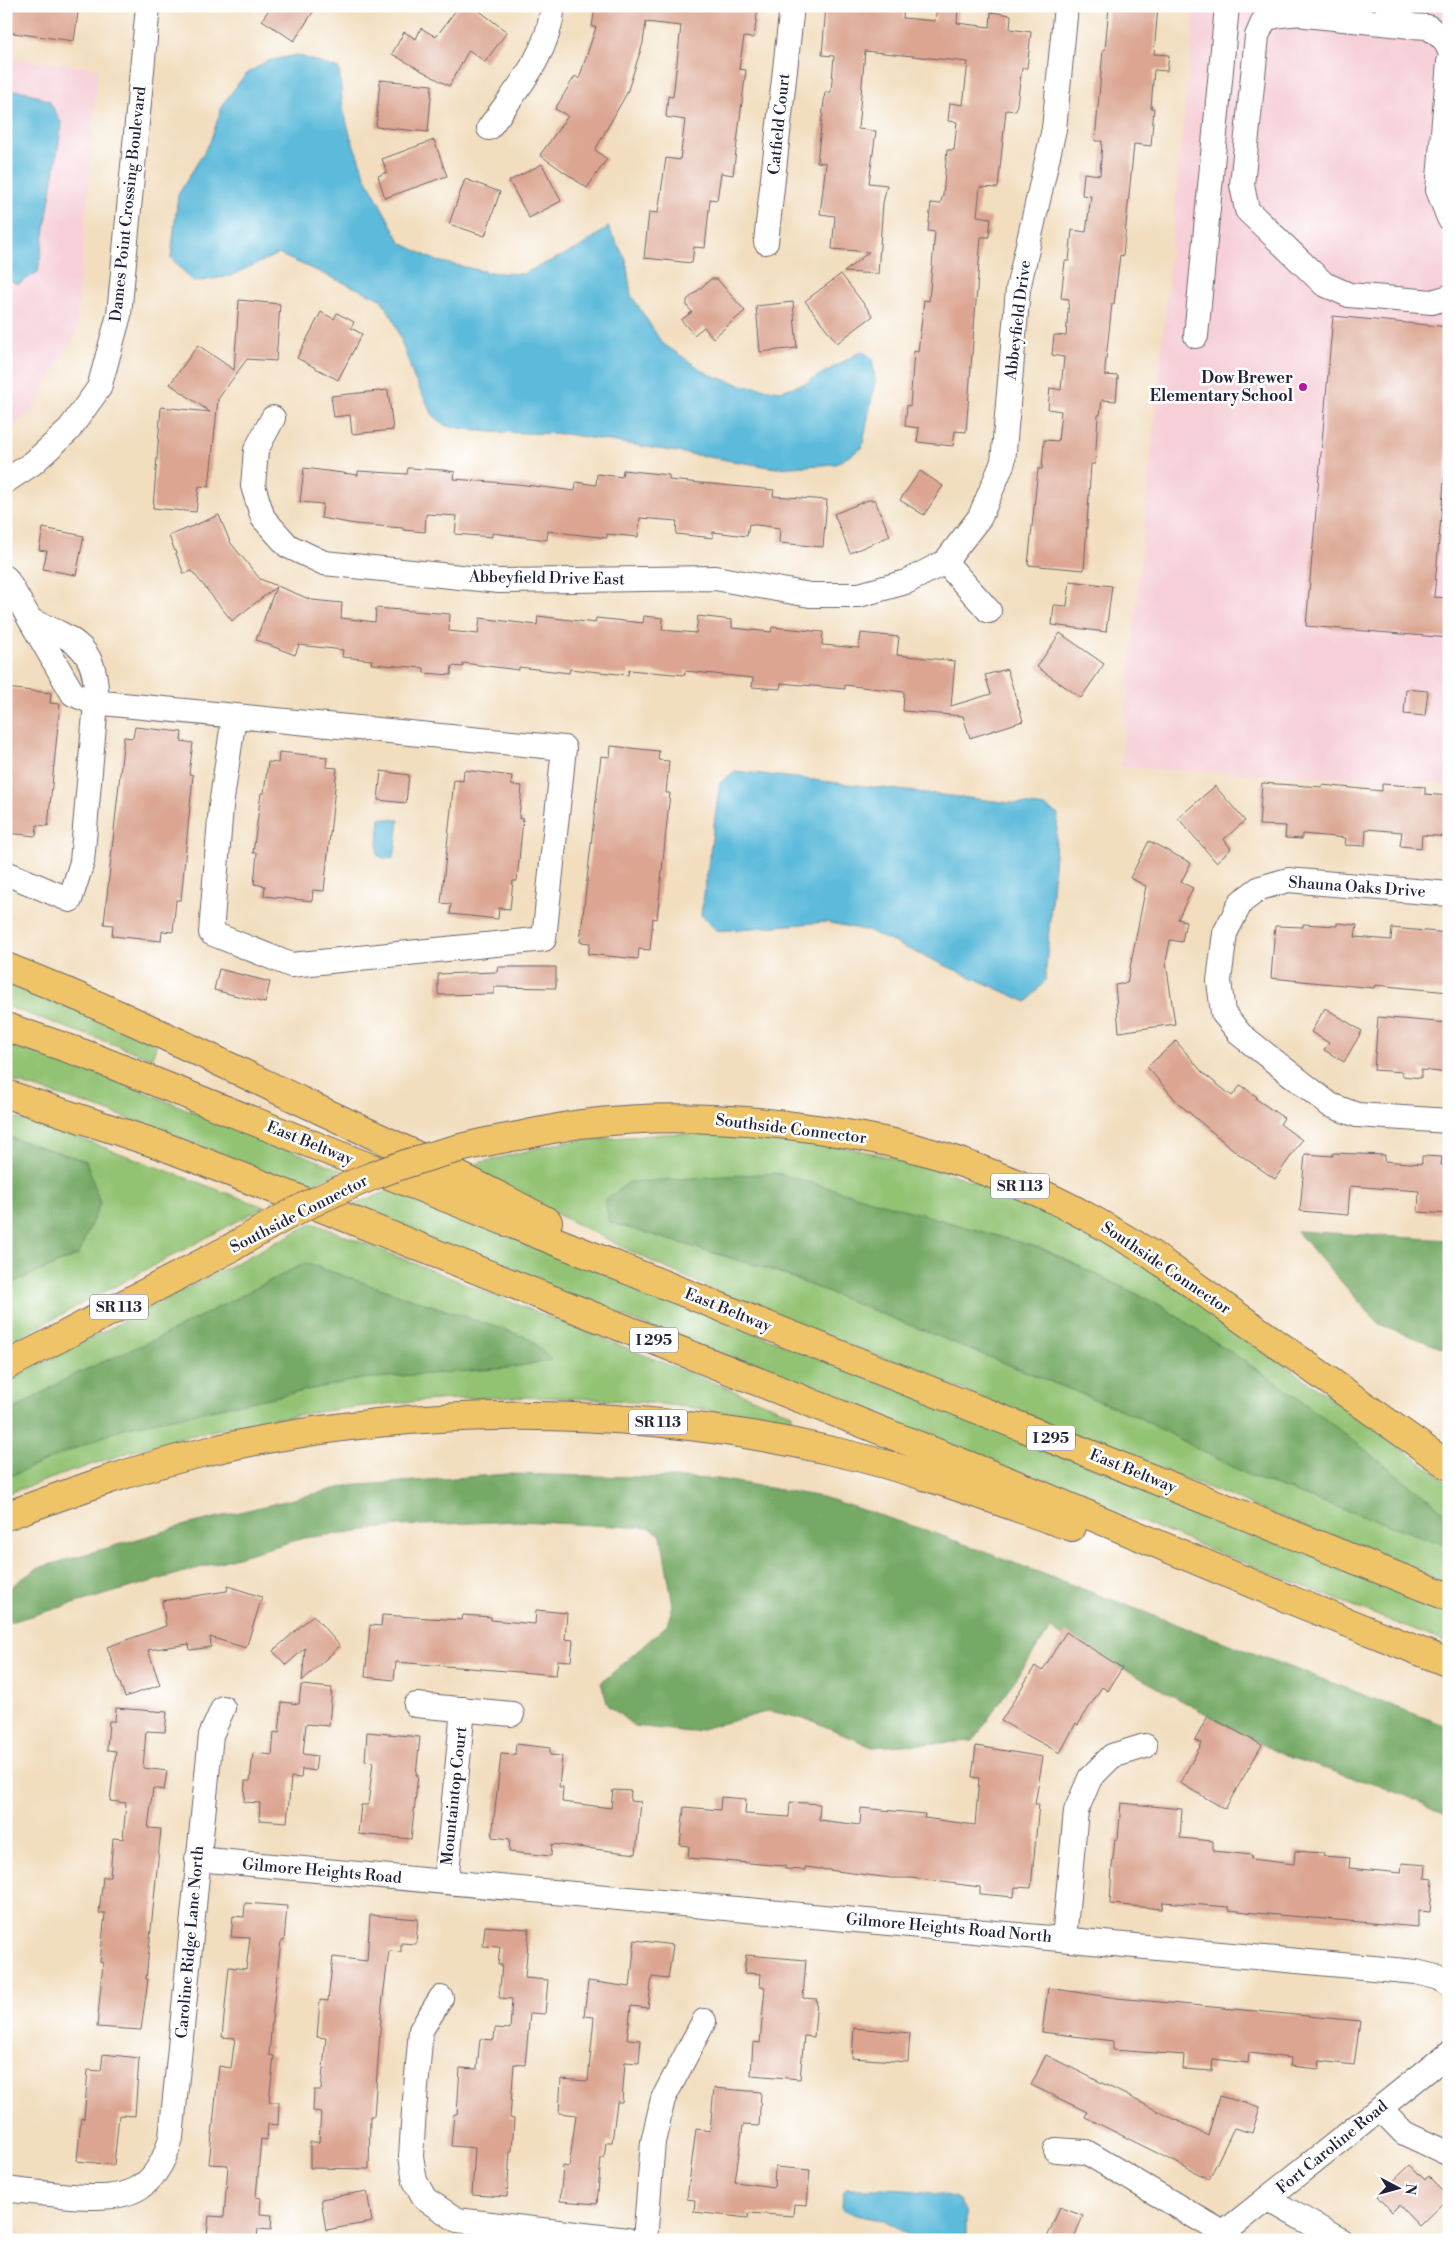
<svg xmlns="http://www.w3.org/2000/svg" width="1455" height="2246" viewBox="0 0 1455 2246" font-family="'Libre Bodoni',serif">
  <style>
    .built { fill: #f6cfd8 }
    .green { fill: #92c373; stroke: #5a7257 }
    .forest { fill: #75a965; stroke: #4c6650 }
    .water { fill: #5cbada; stroke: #3f6e8a }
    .building { fill: #dba591 }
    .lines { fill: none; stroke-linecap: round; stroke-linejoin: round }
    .minor-casing { stroke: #6b6469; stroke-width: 26 }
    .highway-casing { stroke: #6b6469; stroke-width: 30 }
    .minor { stroke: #fff; stroke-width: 24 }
    .highway { stroke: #efc469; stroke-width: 28 }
    .highway-bridge-casing { stroke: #6b6469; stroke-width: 30; stroke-linecap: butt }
    .highway-bridge { stroke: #efc469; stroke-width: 28 }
    .poi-dot { fill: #b5179e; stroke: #fff; stroke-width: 2 }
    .labels { text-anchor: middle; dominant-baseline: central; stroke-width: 5; stroke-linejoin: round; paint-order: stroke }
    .shield { fill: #fff; stroke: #646476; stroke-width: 1 }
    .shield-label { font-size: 15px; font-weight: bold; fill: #22223b }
    .street-label { font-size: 16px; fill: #22223b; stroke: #fff }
    .poi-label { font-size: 16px; font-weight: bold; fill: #22223b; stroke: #fff; text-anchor: end }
  </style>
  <rect width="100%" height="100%" fill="#fff"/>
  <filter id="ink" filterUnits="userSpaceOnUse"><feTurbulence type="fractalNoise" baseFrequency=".02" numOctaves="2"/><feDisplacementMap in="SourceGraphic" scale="10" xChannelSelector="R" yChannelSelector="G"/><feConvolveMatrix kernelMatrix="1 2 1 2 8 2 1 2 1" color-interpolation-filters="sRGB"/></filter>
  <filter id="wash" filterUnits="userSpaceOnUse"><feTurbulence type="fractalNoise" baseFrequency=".0096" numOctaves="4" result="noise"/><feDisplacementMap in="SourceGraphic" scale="20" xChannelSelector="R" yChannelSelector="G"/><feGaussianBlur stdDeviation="1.12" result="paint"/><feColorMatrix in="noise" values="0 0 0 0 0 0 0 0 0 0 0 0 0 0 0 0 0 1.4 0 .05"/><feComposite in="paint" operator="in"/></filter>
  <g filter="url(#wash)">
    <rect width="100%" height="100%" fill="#f2debf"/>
    <g class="built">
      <polygon points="1195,6 1449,6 1449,784 1120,767"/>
      <polygon points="6,58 98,68 76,333 31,413 6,431"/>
    </g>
    <g class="green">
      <polygon points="6,974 158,1040 152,1058 6,1006"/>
      <polygon points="6,1041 88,1070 341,1170 304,1188 166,1132 90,1105 6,1079"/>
      <polygon points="6,1115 68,1134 264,1207 6,1344 6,1285 78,1255 86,1161 6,1136"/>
      <path d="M709 1133C835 1137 956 1166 1069 1222 1128 1251 1181 1291 1234 1329 1306 1380 1378 1431 1449 1483V1515L1290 1392 1160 1305 1043 1249 609 1222 775 1271 1134 1415 1254 1478 1449 1546V1584L742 1302 663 1267 462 1167 563 1142 663 1134Z"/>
      <polygon points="393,1189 1449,1609 1449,1644 347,1207"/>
      <path d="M313 1223 792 1414 789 1424C593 1383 384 1391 189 1436 127 1451 67 1473 6 1494V1382Z"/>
    </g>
    <g class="forest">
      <polygon points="6,1136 86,1161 100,1203 78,1255 6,1285"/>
      <polygon points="777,1173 1043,1249 1160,1305 1290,1392 1449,1515 1449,1546 1254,1478 1134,1415 775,1271 609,1222 605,1201 629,1182"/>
      <polygon points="1296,1231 1449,1240 1449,1351 1379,1324"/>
      <polygon points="305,1263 529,1338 552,1360 509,1368 361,1379 123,1428 6,1478 6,1414 71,1376 160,1337"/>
      <polygon points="508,1474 718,1479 822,1497 932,1532 1449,1727 1449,1816 1398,1792 1282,1755 1050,1629 973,1741 872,1747 813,1721 770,1711 690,1732 634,1726 608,1705 601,1683 667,1625 673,1605 661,1535 650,1528 518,1521 398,1526 304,1538 6,1623 6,1590 38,1568 186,1525 347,1486"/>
    </g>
    <g class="water">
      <polygon points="297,55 339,69 343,109 351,138 366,178 401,243 437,261 488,272 522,274 579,248 608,227 626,260 631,295 662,343 708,374 741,385 781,391 806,383 862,351 872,358 875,382 862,448 836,464 776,468 566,434 489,432 446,426 433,415 414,378 394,320 381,299 278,254 230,276 194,282 171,258 178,195 210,142 223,104 245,75 267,61"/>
      <polygon points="6,90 24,91 49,101 62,124 38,272 18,284 6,279"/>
      <polygon points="735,771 1046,807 1058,815 1045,981 1027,1002 868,931 826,922 717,931 701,915 720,783"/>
      <polygon points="380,818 399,820 395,852 393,858 386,859 377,855"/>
      <path d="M846 2189C883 2189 924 2188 959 2200L966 2213V2240H916L884 2221 852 2214 842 2209 843 2192Z"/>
    </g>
    <g id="blocks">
      <g class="building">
        <polygon points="6,6 79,6 74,41 6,32"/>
        <polygon points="271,6 317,6 294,41 262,20"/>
        <polygon points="459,6 473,6 507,32 485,62 469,50 449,86 392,54 404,32 416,39 421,28 436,37"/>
        <polygon points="595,6 758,6 754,38 744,37 739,69 746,70 733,175 721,173 717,200 710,199 705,248 694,247 692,263 644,258 649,212 658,213 666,158 680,160 685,120 666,117 668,96 673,97 681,26 646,22 643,43 627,93 595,150 607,159 587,188 540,155 568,116 555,109 575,76 579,79 596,27 592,27"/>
        <polygon points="826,6 904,6 903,18 935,21 937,6 958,8 957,23 990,27 991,12 1011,15 1010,29 1031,32 1027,68 1022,68 1016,111 1006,110 998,188 980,187 977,216 991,218 989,237 981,237 966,432 955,431 953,446 917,442 919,428 905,426 907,405 910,406 914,351 918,352 924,300 929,301 935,232 928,231 931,203 940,204 943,195 947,150 954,150 957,122 948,121 950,103 963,105 968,62 865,51 858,129 876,131 869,183 887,185 883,203 878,274 844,272 869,252 832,249 835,216 820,214 826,163 817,162 825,92 831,92 834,56 822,55"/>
        <polygon points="1109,6 1158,6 1154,54 1169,55 1167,71 1154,70 1151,108 1154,108 1151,146 1134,144 1123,256 1120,255 1114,304 1112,304 1105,368 1105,375 1118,376 1116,401 1102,400 1100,415 1098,415 1095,464 1091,464 1084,570 1028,565 1038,469 1042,469 1044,440 1058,441 1061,411 1048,409 1050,388 1061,390 1064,357 1052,355 1054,335 1066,336 1069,299 1061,298 1065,261 1069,261 1072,230 1086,232 1091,196 1082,195 1084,173 1100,175 1102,141 1095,141 1103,50 1105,50"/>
        <polygon points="380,80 432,85 428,132 376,127"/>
        <polygon points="434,140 447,176 385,198 378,176 387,172 382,159"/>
        <polygon points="542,164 561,201 529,218 509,181"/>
        <polygon points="465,179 500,192 485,236 449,224"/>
        <polygon points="841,274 873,316 837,343 805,301"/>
        <polygon points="711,279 717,279 745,311 713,338 704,327 694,335 681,320 692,312 687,306 687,300"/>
        <polygon points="239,300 280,304 276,361 247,359 218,399 209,487 199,486 196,512 153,508 161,407 210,412 170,384 198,345 234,370"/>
        <polygon points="793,302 797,348 760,352 756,306"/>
        <polygon points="321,312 334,319 337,313 354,322 351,328 362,334 338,380 297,358"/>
        <polygon points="1333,316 1449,327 1449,425 1434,597 1449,598 1449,638 1306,626"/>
        <polygon points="388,390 393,430 352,434 350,415 334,417 331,396"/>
        <polygon points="304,468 358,475 358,471 407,474 408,468 443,470 455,472 454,479 517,484 575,491 576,482 596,485 597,474 622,477 623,470 669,475 669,480 774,490 773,496 827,500 823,547 779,543 780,528 749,524 747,536 713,532 713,538 676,534 677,521 640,518 638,537 607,534 607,538 548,531 547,540 492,533 492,537 455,534 457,516 426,514 425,532 403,530 403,528 355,524 321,518 323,504 300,502"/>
        <polygon points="920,471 943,486 924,515 900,500"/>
        <polygon points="868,500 875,500 890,536 850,553 834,514"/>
        <polygon points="219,515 230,542 260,579 312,600 342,603 341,618 375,622 376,608 450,614 449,631 478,634 480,618 537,625 538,616 595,623 596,618 643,623 644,616 663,618 662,630 696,633 698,616 732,620 732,628 771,632 772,627 823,632 822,645 859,648 861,633 899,637 897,655 955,661 951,706 991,694 985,675 1007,669 1023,721 970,738 963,716 903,711 904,692 845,685 845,689 781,683 780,689 752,687 753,678 685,671 685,675 629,670 628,675 570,669 569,673 519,667 519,670 463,663 463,667 452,666 451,675 424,673 424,668 371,664 372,660 342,657 343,650 299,645 295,655 256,640 276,587 232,621 192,571 184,574 169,536"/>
        <polygon points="43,528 84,536 76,575 43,569 47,551 39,550"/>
        <polygon points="1070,581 1112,586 1106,632 1052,625 1054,605 1067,606"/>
        <polygon points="1060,633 1104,664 1081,698 1037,667"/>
        <polygon points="6,688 51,693 50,703 60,704 48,826 37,825 36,836 6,833"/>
        <polygon points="1406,689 1428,691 1425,716 1404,714"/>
        <polygon points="135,727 182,732 181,741 193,743 189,774 193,775 181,900 176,900 173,932 162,931 161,941 112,936 113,925 104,924 124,737 133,738"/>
        <polygon points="611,746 659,751 658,760 669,761 666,793 670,793 657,919 653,918 650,950 639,949 638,959 588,954 590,943 580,942 601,756 610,757"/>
        <polygon points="279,752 327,757 326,767 337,768 324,891 313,890 312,901 264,896 265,886 254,884 257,853 253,853 261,793 264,793 268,762 278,763"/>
        <polygon points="464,770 512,776 511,785 522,786 519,818 523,819 517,881 513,881 510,909 499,908 498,919 450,914 451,904 441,903 454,780 463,781"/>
        <polygon points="381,771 409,775 406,803 378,800"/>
        <polygon points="1262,783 1322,787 1322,785 1382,791 1382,784 1425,787 1425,794 1449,796 1449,837 1422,835 1421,848 1400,846 1402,832 1366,829 1365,846 1345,845 1346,838 1302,834 1302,839 1285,838 1286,826 1259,825"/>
        <polygon points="1215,786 1245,821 1224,839 1231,849 1216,862 1178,818"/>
        <polygon points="1149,841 1191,863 1181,882 1193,888 1178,919 1186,921 1182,942 1170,940 1166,962 1175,1024 1119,1032 1115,985 1127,983 1146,886 1130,878"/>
        <polygon points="1337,923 1357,925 1355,937 1391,940 1392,928 1449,933 1449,992 1375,985 1374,988 1271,978 1275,926 1303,927 1303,924 1337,926"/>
        <polygon points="498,967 556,967 556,988 494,987 494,994 438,995 438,974 497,972"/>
        <polygon points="219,969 270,982 265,1003 214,990"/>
        <polygon points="1325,1008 1362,1031 1344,1062 1324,1050 1329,1043 1311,1032"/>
        <polygon points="1378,1017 1449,1023 1449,1073 1421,1070 1421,1078 1402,1076 1402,1072 1374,1070"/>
        <polygon points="1176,1041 1203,1073 1232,1096 1241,1085 1257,1097 1256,1099 1284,1118 1280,1124 1302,1140 1275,1179 1236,1152 1179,1104 1147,1067"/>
        <polygon points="1333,1153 1385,1155 1384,1161 1422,1164 1422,1156 1442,1157 1441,1165 1449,1166 1449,1214 1418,1212 1419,1191 1350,1186 1348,1215 1300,1211 1305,1154 1333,1156"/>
        <polygon points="228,1586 262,1597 246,1648 210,1637 211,1647 190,1650 189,1644 148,1650 160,1685 125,1697 107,1647 166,1626 162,1601 227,1591"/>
        <polygon points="536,1610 567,1613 565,1639 573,1640 571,1661 558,1660 556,1675 396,1662 394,1680 365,1677 370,1625 381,1626 382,1615 462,1620 463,1615 491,1617 491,1620 535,1624"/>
        <polygon points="313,1615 340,1646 302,1681 305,1648 286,1665 273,1651"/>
        <polygon points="1066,1632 1122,1668 1108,1691 1102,1687 1078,1725 1076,1723 1060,1753 1001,1721 1035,1666 1042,1671"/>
        <polygon points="301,1685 332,1688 329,1726 306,1724 303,1754 317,1756 315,1771 302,1769 301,1778 291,1777 287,1822 259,1820 260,1803 244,1802 245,1781 250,1781 253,1753 272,1755 274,1732 279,1733 282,1702 299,1704"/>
        <polygon points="116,1708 167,1712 165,1732 146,1731 143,1768 167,1771 164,1790 153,1788 148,1828 161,1829 146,1979 148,1979 141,2030 97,2027 103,1963 100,1962 105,1913 99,1913 103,1877 110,1877 113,1838 123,1839 126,1803 110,1801 116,1751 107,1750 109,1721 115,1721"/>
        <polygon points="1208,1716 1262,1745 1225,1809 1180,1783 1202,1743 1195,1740"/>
        <polygon points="367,1732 420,1737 416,1775 418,1775 411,1839 358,1834 361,1805 368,1805 373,1762 365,1761"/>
        <polygon points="516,1744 550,1748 550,1755 562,1756 559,1787 563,1787 562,1802 611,1808 613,1790 631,1791 630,1801 641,1802 636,1854 552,1844 551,1856 509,1852 510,1839 492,1837 501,1754 515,1755"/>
        <polygon points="976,1746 1043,1757 1035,1804 1039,1804 1031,1888 1015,1887 1014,1897 980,1894 980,1887 911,1878 891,1878 805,1867 805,1870 785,1869 785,1866 688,1858 689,1846 680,1845 684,1807 720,1810 721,1797 746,1799 745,1814 789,1817 790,1802 820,1804 819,1820 860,1825 861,1808 925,1814 924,1818 975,1825 979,1778 972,1777"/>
        <polygon points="1121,1803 1182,1809 1180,1838 1213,1841 1213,1851 1252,1855 1251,1859 1294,1864 1295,1851 1324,1853 1323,1856 1350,1858 1349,1868 1360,1869 1401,1873 1402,1863 1426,1865 1425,1878 1433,1879 1430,1912 1418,1911 1418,1927 1255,1913 1229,1910 1229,1907 1163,1902 1162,1909 1110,1904 1112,1867 1115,1839 1118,1839"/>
        <polygon points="245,1903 287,1906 284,1941 281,1941 273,2009 269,2055 274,2056 269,2102 279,2102 278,2125 268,2124 267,2140 261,2139 256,2197 261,2198 260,2214 272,2215 271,2230 258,2229 257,2240 207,2235 209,2216 224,2217 228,2165 209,2164 219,2066 231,2068 235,2038 222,2037 229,1967 246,1969 250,1938 231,1937 233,1916 244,1917"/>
        <polygon points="370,1915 418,1919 416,1944 401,1943 401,1952 389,1951 382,2005 374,2116 370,2116 369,2169 310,2168 310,2142 319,2142 321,2112 313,2111 314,2090 321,2090 326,2038 317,2037 320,2000 328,2001 333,1957 367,1961"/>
        <polygon points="485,1926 529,1929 525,1978 548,1980 545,2014 530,2013 525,2065 514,2064 510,2118 514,2119 512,2151 510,2151 507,2197 472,2195 475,2148 451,2146 454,2114 457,2114 460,2068 477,2069 480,2039 494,2040 495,2028 510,2029 512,1999 499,1998 502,1965 498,1965 500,1947 483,1946"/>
        <polygon points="635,1940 673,1945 668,1979 652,1977 648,2008 631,2006 627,2039 641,2040 639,2063 625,2062 622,2102 617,2102 612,2142 606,2142 604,2158 601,2158 597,2204 560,2201 563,2166 569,2167 576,2115 559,2113 561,2079 588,2081 594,2017 584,2016 588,1981 630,1987"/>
        <polygon points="746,1955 806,1960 803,1998 817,1999 814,2037 804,2036 800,2079 751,2075 753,2042 760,2043 765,1987 760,1987 761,1974 744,1973"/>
        <polygon points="1048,1988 1117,1998 1360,2021 1354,2065 1320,2061 1319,2069 1290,2066 1291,2058 1249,2053 1248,2063 1213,2059 1212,2071 1183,2069 1184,2055 1113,2050 1113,2041 1042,2032"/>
        <polygon points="854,2028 910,2033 908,2062 852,2058"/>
        <polygon points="103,2054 139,2058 135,2116 119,2115 114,2165 77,2161 81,2118 84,2119 88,2070 101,2071"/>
        <polygon points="1046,2055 1208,2136 1219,2096 1260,2107 1252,2133 1234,2128 1209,2179 1085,2117 1087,2112 1031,2085"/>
        <polygon points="714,2088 761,2092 759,2126 743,2125 735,2182 774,2187 775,2167 810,2170 807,2205 794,2204 793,2216 749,2213 748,2218 694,2212 695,2200 687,2199 696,2129 710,2131"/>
        <polygon points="1410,2165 1425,2180 1428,2176 1449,2197 1419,2226 1399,2205 1392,2212 1378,2196"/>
        <polygon points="367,2191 372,2222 326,2230 321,2199"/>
        <polygon points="1060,2207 1083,2216 1073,2240 1046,2240"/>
      </g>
    </g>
  </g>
  <g filter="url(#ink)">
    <use href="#blocks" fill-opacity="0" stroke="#6b6469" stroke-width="1"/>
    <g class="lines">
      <defs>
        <g id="minor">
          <path d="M1327 6C1308 18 1284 10 1264 20L1257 36 1242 185 1247 210 1324 284 1349 295 1432 302 1449 297"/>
          <polyline points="1387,6 1390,13 1411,26 1428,27 1444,39 1449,49"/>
          <polyline points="1305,15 1411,26"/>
          <polyline points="1449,62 1438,190 1449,218"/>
          <path d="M489 128C517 89 548 56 553 6"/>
          <polyline points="766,242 792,6"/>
          <polyline points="1196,336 1227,6"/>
          <polyline points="273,418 256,450 253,486 263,518 288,546 324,563 499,581 715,578 810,595 859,595 906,582 945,562 980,517 1003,462 1018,289 1054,129 1066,6"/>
          <polyline points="6,481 33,463 68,431 99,388 119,315 148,6"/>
          <polyline points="945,562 989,611"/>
          <polyline points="6,578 73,694 92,702 564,748 544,939 291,965 211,933 221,806 234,716"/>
          <path d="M6 873 70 900 82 862 96 703C98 649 77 639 31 621"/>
          <polyline points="1449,894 1288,880 1260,888 1241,902 1225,933 1219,981 1223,1013 1241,1035 1330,1105 1357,1115 1449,1121"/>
          <polyline points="416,1705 512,1714"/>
          <polyline points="197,1859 1416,1972 1440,1978 1449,1985"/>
          <polyline points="446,1882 463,1709"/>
          <polyline points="1064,1939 1076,1811 1090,1778 1112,1756 1145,1746"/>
          <polyline points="441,1998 421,2030 414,2111 411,2156 415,2181 425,2199 457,2220 627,2240"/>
          <polyline points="1380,2108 1404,2133 1449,2154"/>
          <polyline points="1056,2150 1086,2152 1223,2233"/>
          <path d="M6 2189C28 2192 50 2194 71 2196 125 2200 155 2195 171 2138L211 1735 223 1708"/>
          <polyline points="1268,2199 1340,2240"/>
          <polyline points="645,2240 653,2142 663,2099 704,2021"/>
          <polyline points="1215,2240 1449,2053"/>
        </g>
        <g id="highway">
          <path d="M6 967C108 1007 205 1055 303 1102 386 1141 468 1178 548 1222"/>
          <polyline points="6,1027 90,1056 1449,1597"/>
          <polyline points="6,1094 163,1146 294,1197 1010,1482 1296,1602 1449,1663"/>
          <path d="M518 1136C539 1132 560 1127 581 1124 684 1111 791 1121 893 1143 940 1153 988 1172 1033 1190 1073 1207 1111 1230 1149 1253L1449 1466"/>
          <polyline points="6,1366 231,1248"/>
          <path d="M6 1516C71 1492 137 1468 205 1452 412 1403 630 1404 837 1452 917 1470 994 1500 1072 1527"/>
        </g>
      </defs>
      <use href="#minor" class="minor-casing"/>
      <use href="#highway" class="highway-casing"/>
      <use href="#minor" class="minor"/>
      <use href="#highway" class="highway"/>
      <defs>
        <path id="highway-bridge" d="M231 1248C324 1191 410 1154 518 1136"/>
      </defs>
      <use href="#highway-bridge" class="highway-bridge-casing"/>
      <use href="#highway-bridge" class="highway-bridge"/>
    </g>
  </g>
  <circle class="poi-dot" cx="1303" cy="387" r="5"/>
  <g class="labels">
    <g class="shield">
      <rect x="991" y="1173.5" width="58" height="25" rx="4"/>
      <rect x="90" y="1294.5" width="58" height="25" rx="4"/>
      <rect x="630" y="1327.5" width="48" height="25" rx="4"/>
      <rect x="629" y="1409.5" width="58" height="25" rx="4"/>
      <rect x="1027" y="1425.5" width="48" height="25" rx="4"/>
    </g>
    <g class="shield-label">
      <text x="1020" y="1186">SR 113</text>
      <text x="119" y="1307">SR 113</text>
      <text x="654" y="1340">I 295</text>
      <text x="658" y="1422">SR 113</text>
      <text x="1051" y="1438">I 295</text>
    </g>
    <g class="street-label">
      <text transform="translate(779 124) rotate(-84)">Catfield Court</text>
      <text transform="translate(128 204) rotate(-84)">Dames Point Crossing Boulevard</text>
      <text transform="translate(1018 320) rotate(-83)">Abbeyfield Drive</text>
      <text transform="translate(547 578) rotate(1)">Abbeyfield Drive East</text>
      <text transform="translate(1357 887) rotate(4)">Shauna Oaks Drive</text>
      <text transform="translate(791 1129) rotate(7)">Southside Connector</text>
      <text transform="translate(310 1143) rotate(22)">East Beltway</text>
      <text transform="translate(299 1214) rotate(-27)">Southside Connector</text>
      <text transform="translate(1166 1268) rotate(34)">Southside Connector</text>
      <text transform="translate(728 1310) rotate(22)">East Beltway</text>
      <text transform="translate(1133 1471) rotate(22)">East Beltway</text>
      <text transform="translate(454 1796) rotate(-84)">Mountaintop Court</text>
      <text transform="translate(322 1871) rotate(5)">Gilmore Heights Road</text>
      <text transform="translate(949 1928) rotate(5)">Gilmore Heights Road North</text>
      <text transform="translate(190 1942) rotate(-85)">Caroline Ridge Lane North</text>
      <text transform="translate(1332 2147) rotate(-39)">Fort Caroline Road</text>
    </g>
    <g class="poi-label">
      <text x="1293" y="378">Dow Brewer<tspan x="1293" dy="18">Elementary School</tspan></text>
    </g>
  </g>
  <rect width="1455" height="2246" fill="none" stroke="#fff" stroke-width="25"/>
  <g transform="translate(1398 2188) rotate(96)" stroke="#ffffff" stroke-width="4" paint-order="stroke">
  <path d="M0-4L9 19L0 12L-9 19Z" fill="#22223b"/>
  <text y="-8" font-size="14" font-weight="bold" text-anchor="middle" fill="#22223b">N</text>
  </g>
</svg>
